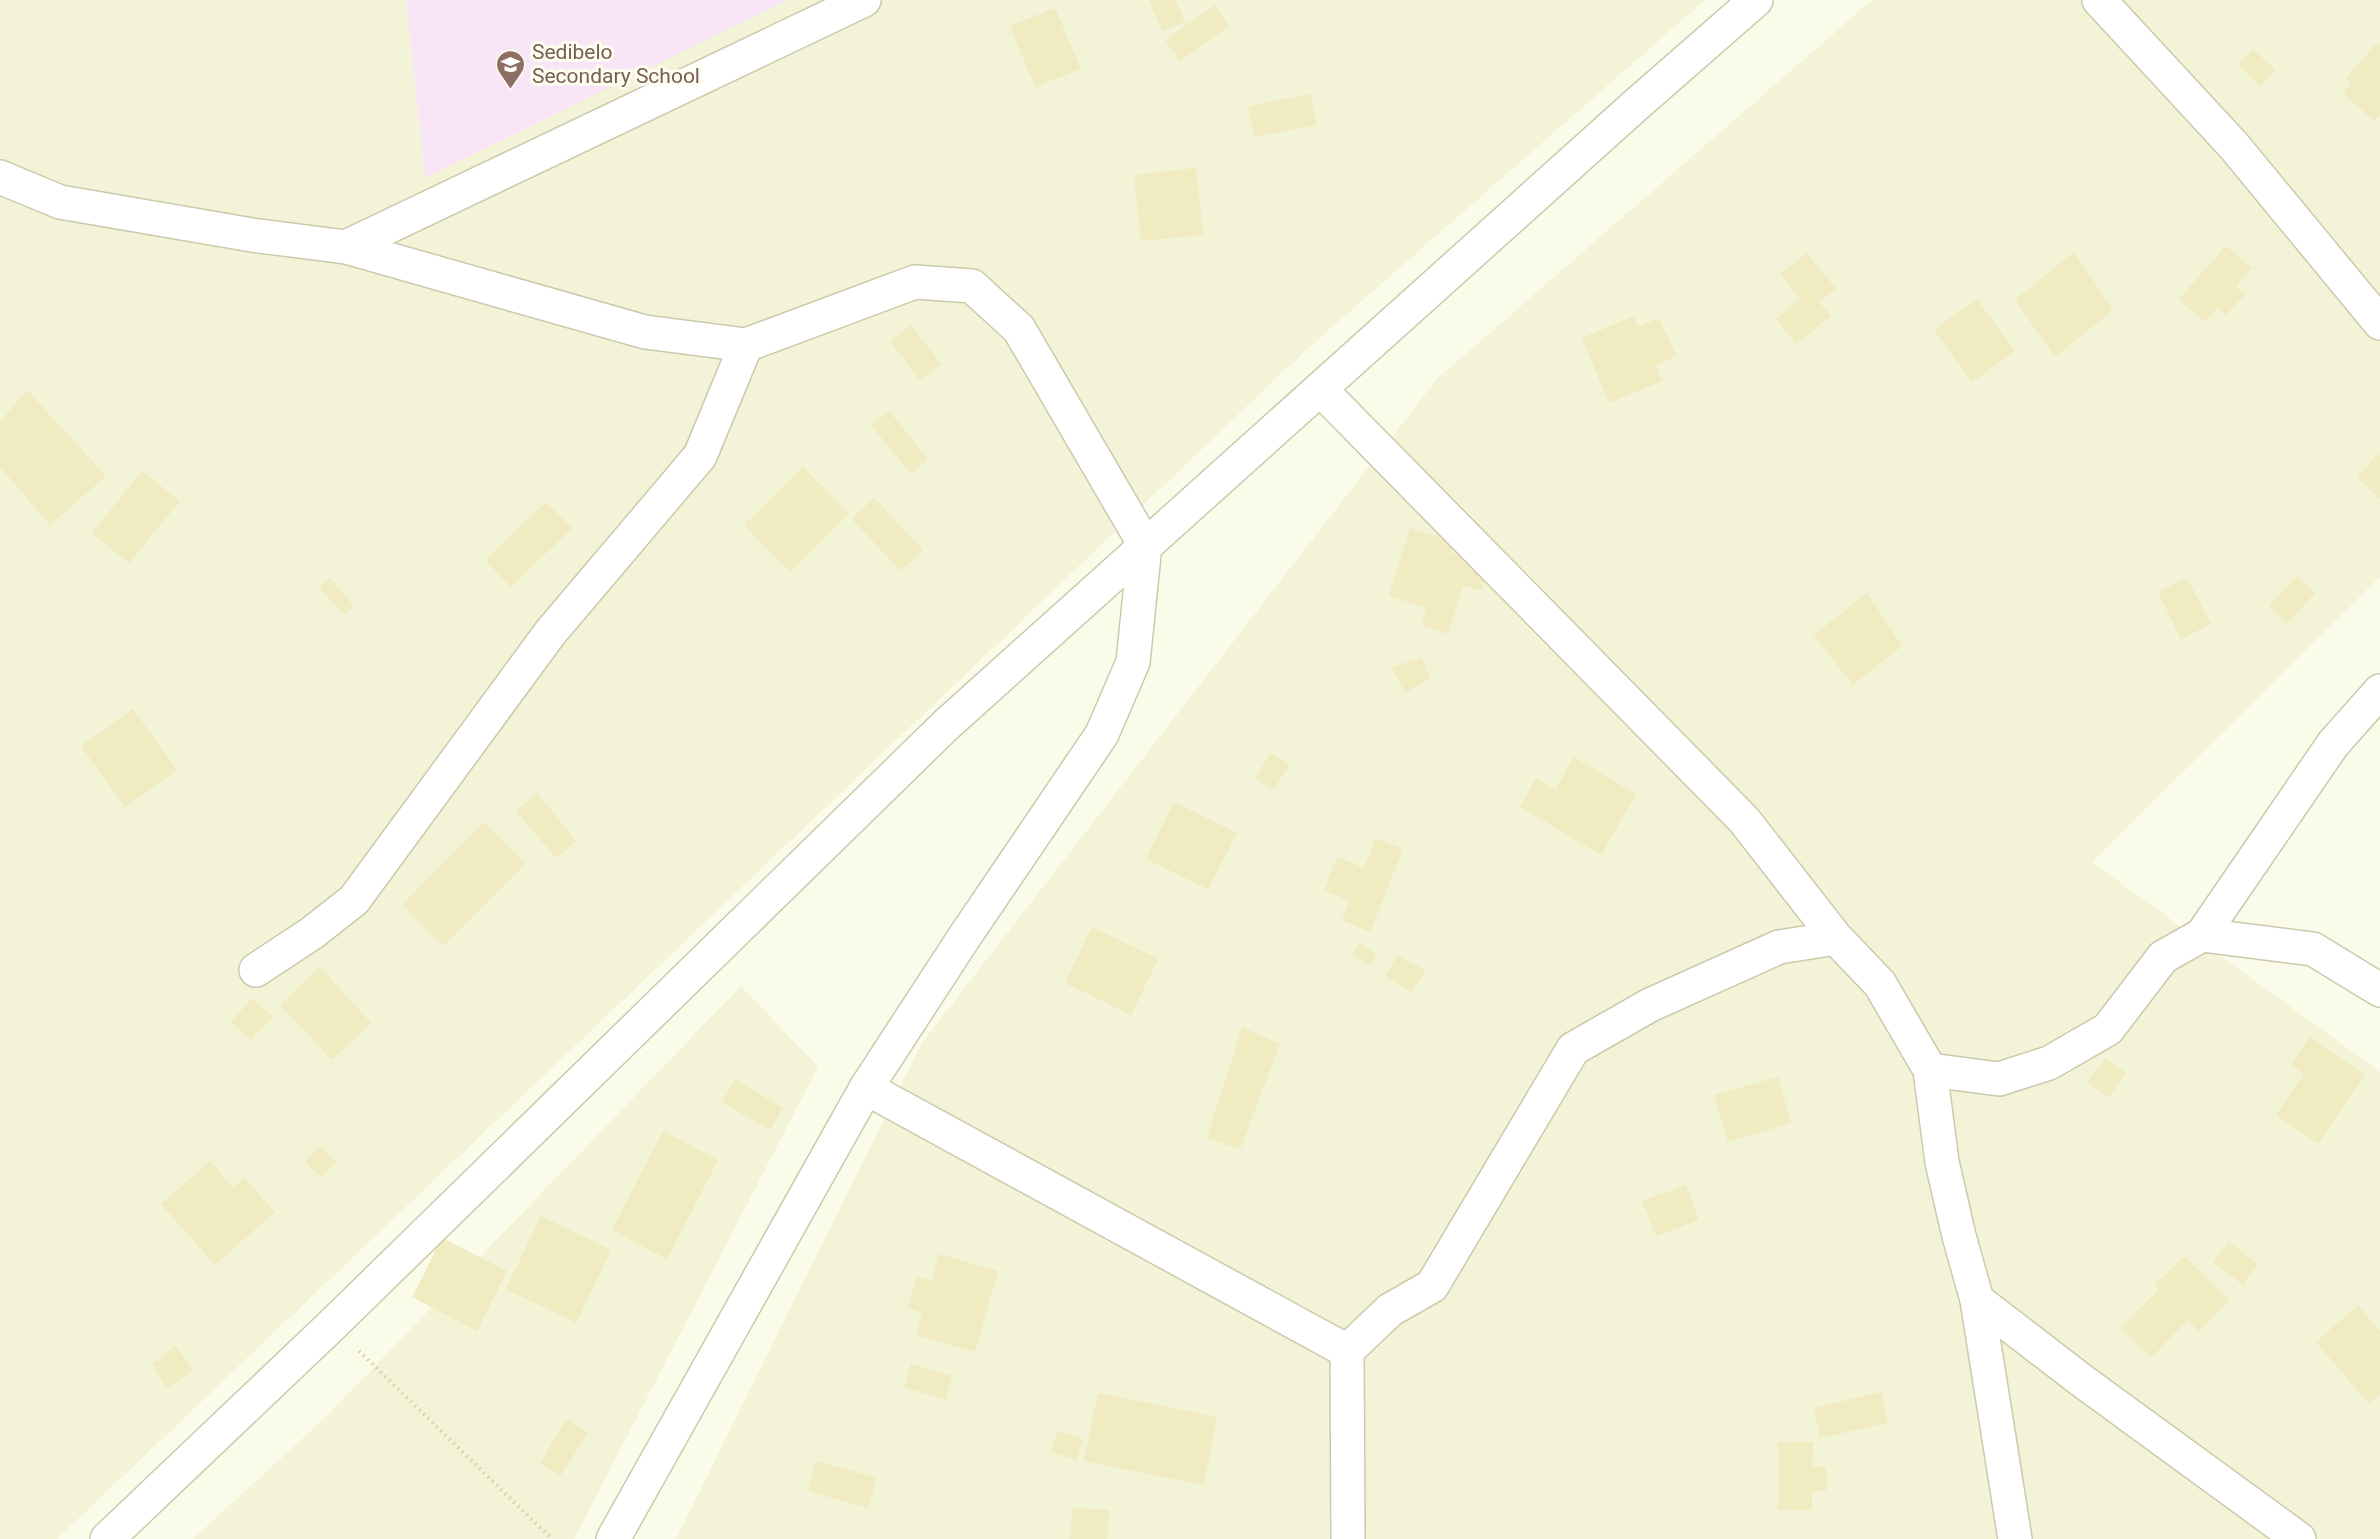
<svg xmlns="http://www.w3.org/2000/svg" width="2380" height="1539" viewBox="0 0 2380 1539" font-family="Roboto,sans-serif">
  <style>
    .residential { fill: #f2f3d7 }
    .education { fill: #f8e5f6 }
    .building { fill: #f0ebc1 }
    .lines { fill: none; stroke-linecap: round; stroke-linejoin: round }
    .minor-casing { stroke: #ccc9ac; stroke-width: 36 }
    .path { stroke: #d6d0a4; stroke-width: 4; stroke-dasharray: 1.5 4.5; stroke-linecap: butt }
    .minor { stroke: #fff; stroke-width: 33 }
    .labels { text-anchor: middle; dominant-baseline: central; stroke-width: 6; stroke-linejoin: round; paint-order: stroke }
    .education-label { font-size: 21px; fill: #785e54; stroke: #fdfeef; text-anchor: start }
  </style>
  <rect width="100%" height="100%" fill="#fafce9"/>
  <g class="residential">
    <polygon points="0,0 406,0 425,177 788,0 1705,0 1307,349 57,1539 0,1539"/>
    <polygon points="1872,0 2380,0 2380,577 2092,862 2380,1072 2380,1539 676,1539 922,1043 1437,379"/>
    <polygon points="741,986 818,1067 574,1539 193,1539 327,1416"/>
  </g>
  <polygon class="education" points="406,0 788,0 425,178"/>
  <g class="building">
    <polygon points="1149,0 1176,0 1185,22 1162,31"/>
    <polygon points="1215,5 1229,26 1180,61 1165,40"/>
    <polygon points="1055,8 1081,69 1035,87 1010,26"/>
    <polygon points="2377,43 2380,45 2380,114 2374,121 2343,93 2352,83 2346,78"/>
    <polygon points="2253,49 2275,70 2260,87 2238,65"/>
    <polygon points="1311,94 1316,125 1254,137 1248,106"/>
    <polygon points="1196,168 1203,235 1141,241 1134,175"/>
    <polygon points="2226,246 2252,268 2236,286 2245,294 2226,315 2218,307 2205,322 2179,299"/>
    <polygon points="2074,252 2113,310 2055,357 2015,300"/>
    <polygon points="1807,253 1836,289 1819,302 1831,316 1796,344 1776,319 1800,299 1780,274"/>
    <polygon points="1977,299 2015,351 1972,382 1934,330"/>
    <polygon points="1634,316 1638,327 1659,318 1676,356 1656,365 1662,381 1609,403 1582,338"/>
    <polygon points="911,325 941,364 920,380 890,341"/>
    <polygon points="27,390 106,476 50,525 0,467 0,422"/>
    <polygon points="889,411 928,459 911,474 871,425"/>
    <polygon points="2378,454 2380,456 2380,499 2357,477"/>
    <polygon points="803,467 849,514 790,572 744,525"/>
    <polygon points="142,471 180,501 129,563 92,533"/>
    <polygon points="874,498 923,550 901,571 852,519"/>
    <polygon points="546,502 572,528 511,587 485,560"/>
    <polygon points="1410,528 1454,542 1451,553 1490,565 1481,591 1463,585 1448,634 1421,625 1426,608 1389,596"/>
    <polygon points="2297,576 2315,593 2287,624 2269,606"/>
    <polygon points="330,578 354,606 344,615 319,587"/>
    <polygon points="2187,578 2211,624 2181,639 2158,592"/>
    <polygon points="1867,593 1902,646 1853,685 1814,635"/>
    <polygon points="1422,658 1430,679 1405,692 1391,667"/>
    <polygon points="133,709 177,770 125,807 81,746"/>
    <polygon points="1271,753 1290,765 1273,790 1255,778"/>
    <polygon points="1574,757 1636,794 1601,855 1520,807 1536,778 1555,790"/>
    <polygon points="537,793 576,841 556,858 516,811"/>
    <polygon points="1174,802 1237,833 1208,889 1146,859"/>
    <polygon points="484,822 526,863 443,946 402,905"/>
    <polygon points="1376,838 1403,849 1370,932 1342,920 1350,901 1324,890 1337,857 1364,868"/>
    <polygon points="1092,927 1158,959 1131,1015 1065,983"/>
    <polygon points="1360,943 1377,954 1370,966 1352,954"/>
    <polygon points="1398,955 1426,971 1412,992 1385,976"/>
    <polygon points="320,967 371,1023 332,1060 280,1005"/>
    <polygon points="252,998 273,1017 251,1040 231,1022"/>
    <polygon points="1242,1027 1280,1044 1240,1149 1207,1138"/>
    <polygon points="2310,1037 2365,1075 2318,1144 2276,1115 2304,1074 2291,1065"/>
    <polygon points="2106,1058 2126,1073 2108,1098 2087,1082"/>
    <polygon points="1778,1077 1791,1123 1728,1142 1714,1095"/>
    <polygon points="735,1079 783,1108 770,1130 722,1102"/>
    <polygon points="663,1131 718,1160 667,1259 612,1230"/>
    <polygon points="320,1146 337,1162 321,1177 305,1162"/>
    <polygon points="210,1161 233,1187 244,1178 275,1212 215,1265 161,1204"/>
    <polygon points="1686,1185 1699,1220 1656,1236 1642,1201"/>
    <polygon points="541,1216 611,1250 576,1323 506,1289"/>
    <polygon points="442,1238 507,1271 477,1331 412,1297"/>
    <polygon points="2229,1242 2258,1264 2243,1285 2213,1262"/>
    <polygon points="939,1254 998,1271 975,1352 916,1335 922,1313 908,1308 917,1276 932,1281"/>
    <polygon points="2184,1256 2229,1300 2199,1331 2187,1320 2151,1358 2121,1328 2159,1289 2155,1285"/>
    <polygon points="2358,1305 2380,1331 2380,1394 2369,1404 2316,1342"/>
    <polygon points="176,1346 193,1370 167,1388 152,1364"/>
    <polygon points="911,1364 952,1376 945,1400 904,1387"/>
    <polygon points="1881,1392 1888,1423 1820,1438 1814,1408"/>
    <polygon points="1098,1393 1217,1417 1204,1485 1084,1461"/>
    <polygon points="567,1419 588,1433 560,1476 540,1463"/>
    <polygon points="1058,1431 1083,1439 1077,1460 1051,1452"/>
    <polygon points="1778,1442 1813,1442 1812,1467 1826,1467 1826,1491 1812,1491 1812,1510 1778,1510"/>
    <polygon points="816,1461 877,1478 868,1508 808,1491"/>
    <polygon points="1073,1508 1109,1510 1107,1539 1070,1539"/>
  </g>
  <g class="lines">
    <defs>
      <g id="minor">
        <polyline points="2099,0 2234,146 2380,323"/>
        <polyline points="0,177 60,202 252,235 346,247 645,332 746,345 915,282 972,286 1019,329 1145,545 1133,662 1102,734 963,939 866,1088 613,1539"/>
        <polyline points="346,247 864,0"/>
        <polyline points="1320,389 1744,820 1836,938 1880,984 1930,1070 1999,1079 2049,1063 2108,1029 2163,957 2202,935 2313,949 2380,990"/>
        <polyline points="2202,935 2333,744 2380,691"/>
        <polyline points="256,970 312,933 354,900 550,633 700,456 746,345"/>
        <polyline points="1930,1070 1942,1162 1959,1236 1977,1300 2015,1539"/>
        <polyline points="866,1088 1347,1351"/>
        <polyline points="1977,1300 2081,1380 2299,1539"/>
        <polyline points="107,1539 332,1325 946,725 1637,104 1756,0"/>
        <polyline points="1348,1539 1347,1351 1390,1310 1432,1286 1573,1049 1650,1005 1779,947 1836,938"/>
      </g>
    </defs>
    <use href="#minor" class="minor-casing"/>
    <polyline class="path" points="359,1351 552,1539"/>
    <use href="#minor" class="minor"/>
  </g>
  <defs>
    <symbol id="school-pin" viewBox="-11 -11 22 30"><path d="M0 17L-7.5 6A9.5 9.5 0 1 1 7.5 6Z" fill="#8d6e63" stroke="#fdfeef"/><path d="M0-5L7-2L0 1L-7-2ZM-4 1L0 2.5L4 1V4Q0 6-4 4Z" fill="#fff"/></symbol>
  </defs>
  <g fill-rule="evenodd">
    <use href="#school-pin" x="494" y="48" width="33" height="45"/>
  </g>
  <g class="labels">
    <g class="education-label">
      <text x="532" y="52">Sedibelo<tspan x="532" dy="24">Secondary School</tspan></text>
    </g>
  </g>
</svg>
